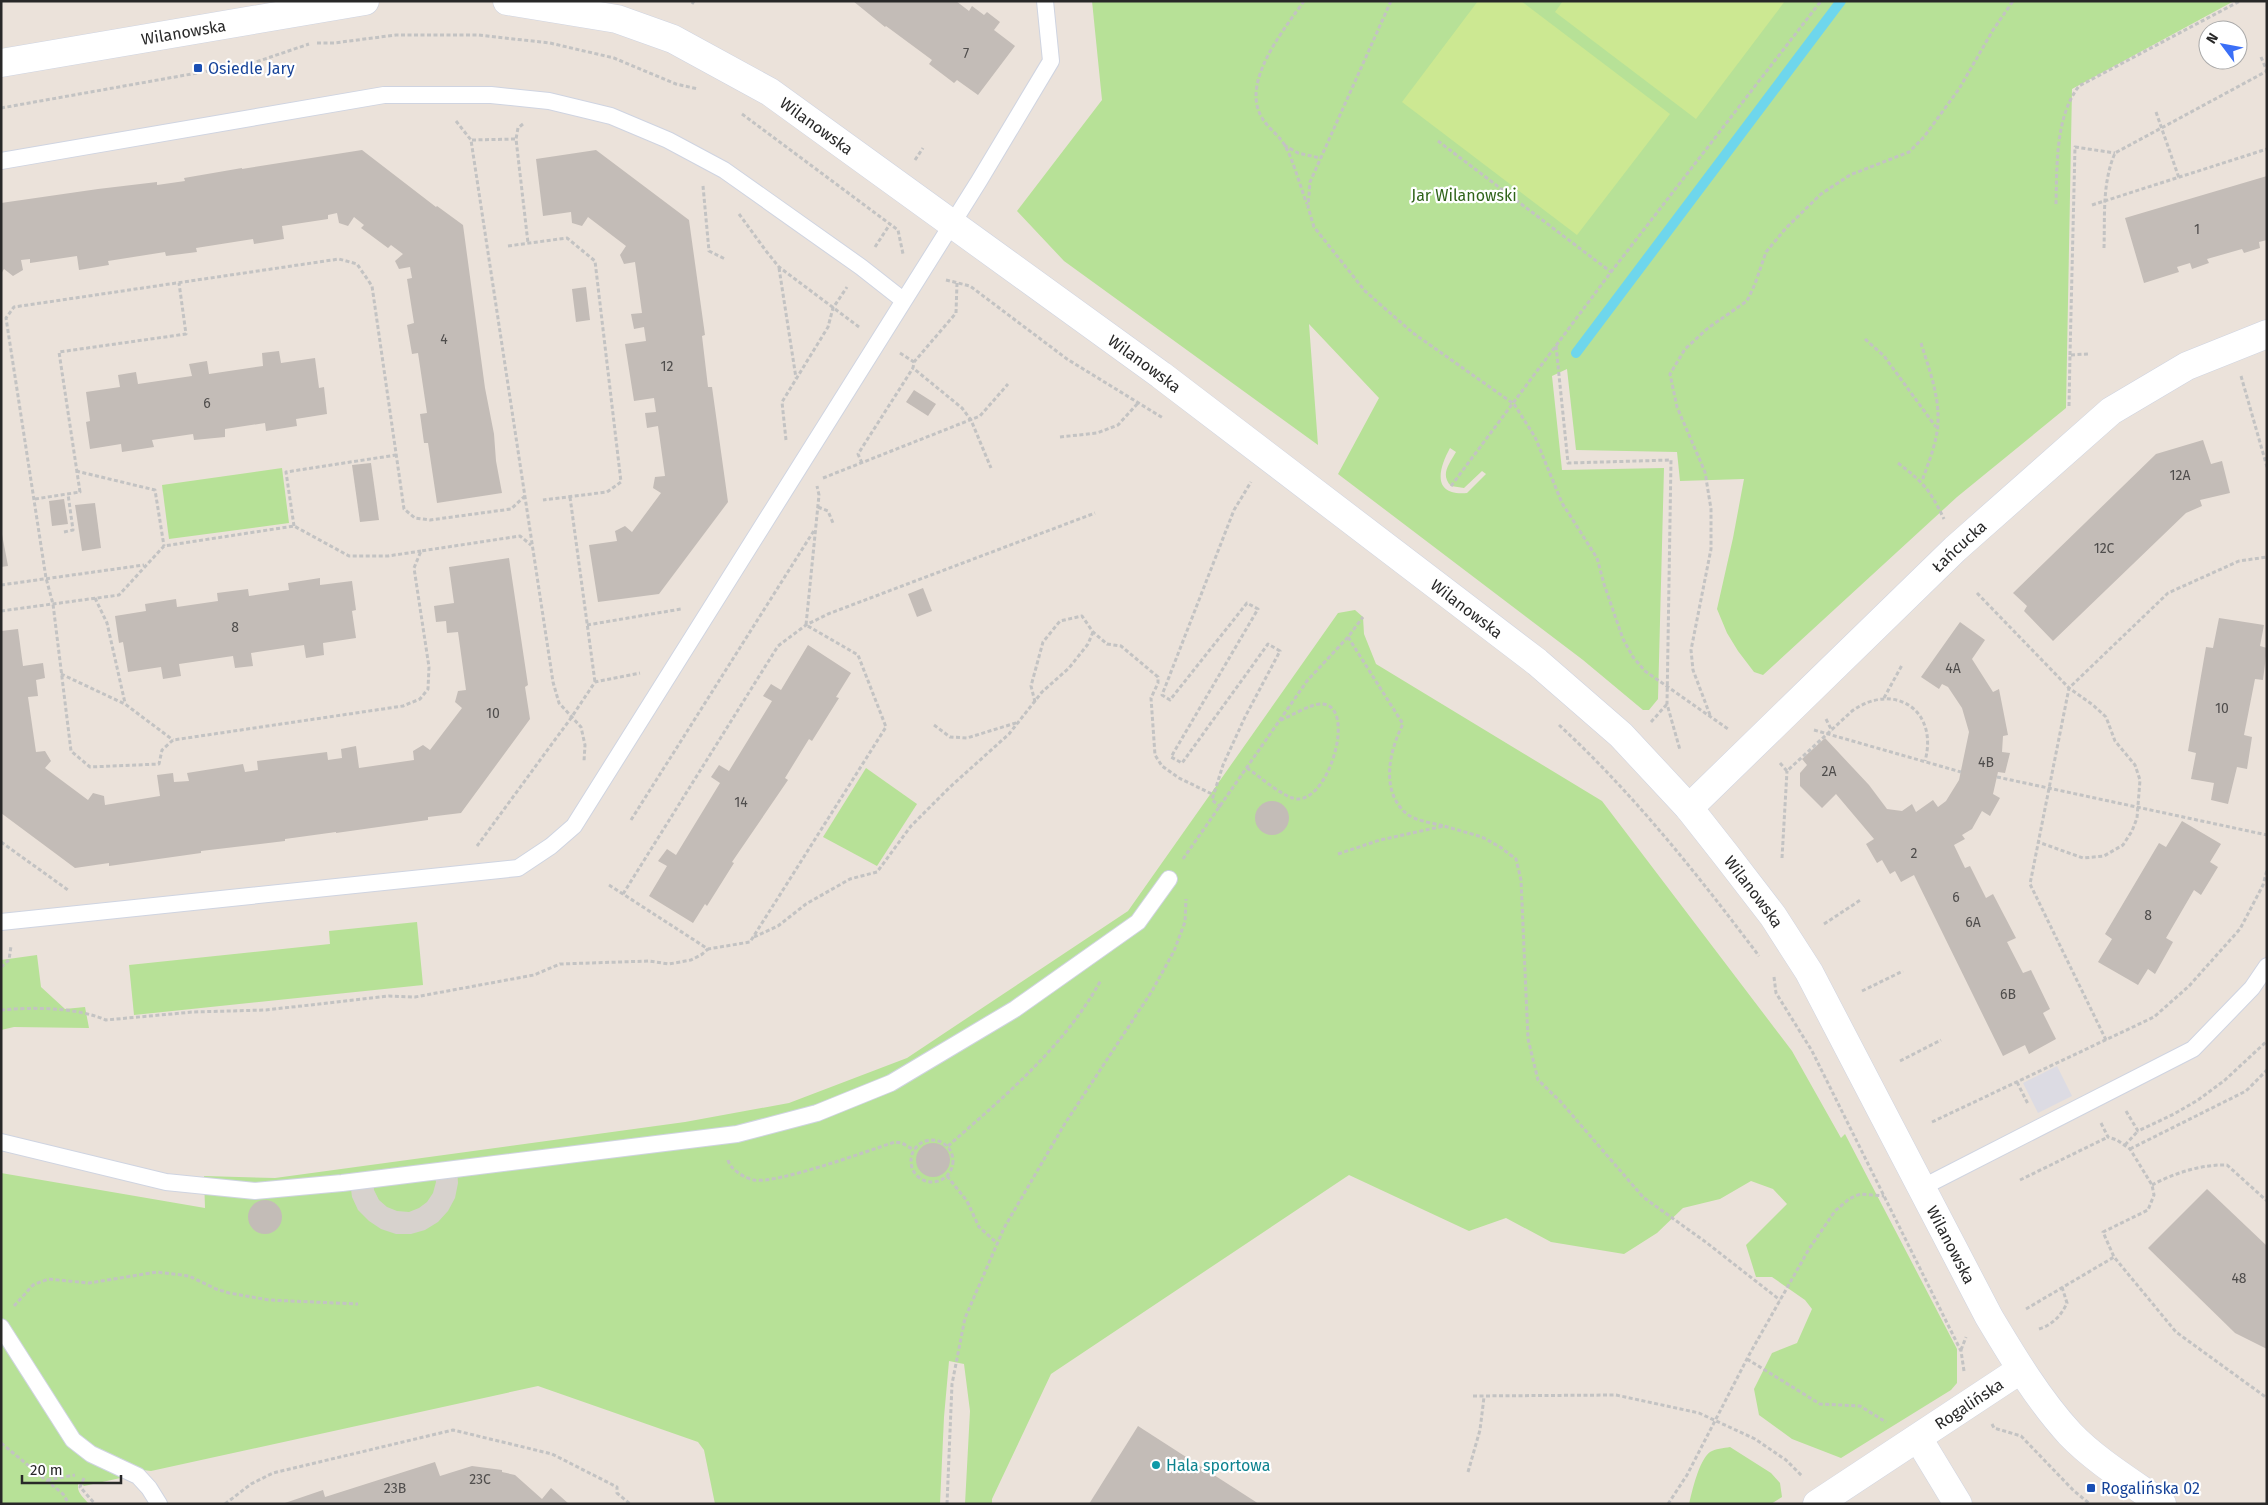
<svg xmlns="http://www.w3.org/2000/svg" width="2268" height="1505" viewBox="0 0 2268 1505" font-family="'Fira Sans',sans-serif">
  <style>
    .industrial { fill: #dcdbe3 }
    .green { fill: #b7e197; fill-rule: evenodd }
    .pitch { fill: #cce892 }
    .plaza { fill: #d7d2cd }
    .lines { fill: none; stroke-linecap: round; stroke-linejoin: round }
    .stream { stroke: #6ed6ec; stroke-width: 10 }
    .building { fill: #c3bcb7 }
    .service-casing { stroke: #cfd4e1; stroke-width: 18 }
    .minor-casing { stroke: #cfd4e1; stroke-width: 29 }
    .tertiary-casing { stroke: #cfd4e1; stroke-width: 29 }
    .path { stroke: #c3c3c3; stroke-width: 3; stroke-dasharray: 4 2.5; stroke-linecap: butt }
    .service { stroke: #fff; stroke-width: 16 }
    .minor { stroke: #fff; stroke-width: 28 }
    .tertiary { stroke: #fff; stroke-width: 28 }
    .transit-dot { fill: #1a4fb4; stroke: #fff; stroke-width: 2 }
    .culture-dot { fill: #0f9aa8; stroke: #fff; stroke-width: 2 }
    .labels { text-anchor: middle; dominant-baseline: central; stroke-width: 4.5; stroke-linejoin: round; paint-order: stroke }
    .number-label { font-size: 14px; fill: #4f4d4c }
    .street-label { font-size: 16px; fill: #282828; stroke: #fff }
    .transit-label { font-size: 16px; fill: #164399; stroke: #fff; text-anchor: start }
    .park-label { font-size: 16px; fill: #30641a; stroke: #fff }
    .culture-label { font-size: 16px; fill: #0d838f; stroke: #fff; text-anchor: start }
  </style>
  <rect width="100%" height="100%" fill="#ebe2da"/>
  <polygon class="industrial" points="2057,1066 2072,1096 2038,1113 2023,1083"/>
  <g class="green">
    <path d="M1092 1H2234L2072 89 2066 408 1957 497 1763 675 1754 672 1738 651 1727 633 1717 609 1733 538 1744 479 1680 481 1677 452 1576 450 1567 369 1552 376 1562 470 1664 468 1658 699 1649 710H1643L1583 660 1338 474 1379 398 1309 324 1318 445 1064 261 1017 211 1102 100ZM1450 448 1456 452C1449 464 1440 475 1451 486L1464 488 1482 471 1486 474 1467 493C1432 496 1438 470 1450 448Z"/>
    <polygon points="282,468 289,523 169,539 162,485"/>
    <path d="M1355 610 1363 617 1364 634 1376 664 1602 801 1792 1051 1841 1138 1845 1134 1957 1349V1383L1951 1390 1841 1458 1792 1439 1759 1415 1754 1389 1772 1353 1797 1343 1812 1309 1805 1300 1772 1277H1756L1746 1245 1787 1204 1773 1189 1751 1181 1720 1199 1683 1208 1657 1233 1624 1254 1551 1242 1506 1218 1469 1231 1349 1175 1051 1374 992 1499V1504H965L970 1411 964 1364 949 1361 944 1417 940 1504H715L704 1450 698 1442 538 1386 151 1471 143 1470 125 1477 84 1486 79 1482C75 1491 83 1497 89 1504H1V1173L205 1208 204 1176 275 1178 685 1122 789 1103 907 1058 1128 911 1338 613Z"/>
    <polygon points="866,768 917,804 877,866 823,837"/>
    <polygon points="417,922 423,985 134,1015 129,965 330,944 329,931"/>
    <polygon points="37,955 41,987 65,1009 85,1007 89,1028 14,1027 1,1030 1,960"/>
    <path d="M1730 1447 1771 1473 1780 1483 1782 1497 1771 1504H1689C1692 1491 1699 1460 1710 1452 1715 1449 1724 1448 1730 1447Z"/>
  </g>
  <g class="pitch">
    <polygon points="1478,1 1521,1 1670,114 1577,235 1402,102"/>
    <polygon points="1563,1 1785,1 1696,119 1555,12"/>
  </g>
  <polygon class="plaza" points="457,1168 458,1183 455,1198 448,1211 438,1222 425,1230 411,1234 396,1234 381,1229 369,1221 358,1210 352,1197 350,1182 373,1179 374,1190 379,1200 387,1207 397,1211 409,1212 419,1208 427,1202 433,1193 436,1182 434,1171"/>
  <g class="lines">
    <polyline class="stream" points="1576,353 1841,1"/>
  </g>
  <g class="building">
    <polygon points="853,1 956,1 969,11 972,6 984,15 987,12 1000,22 994,30 1015,46 978,95 957,80 954,83 929,64 932,60 886,26 885,27"/>
    <polygon points="362,150 436,207 437,206 463,225 485,388 494,434 496,461 502,493 437,503 428,443 424,443 420,414 427,413 418,353 412,354 407,325 414,323 407,279 412,278 410,267 399,269 395,261 403,254 391,245 388,248 361,228 364,225 354,217 348,226 339,223 337,213 328,215 328,219 282,226 284,239 254,244 253,239 196,248 197,252 166,256 165,252 108,261 109,265 79,270 77,256 30,263 30,259 21,260 23,270 13,276 4,269 1,274 1,203 98,189 157,182 157,185 185,181 184,178 242,168 242,169"/>
    <polygon points="596,150 689,220 705,335 702,336 708,387 712,387 728,502 659,594 598,602 589,545 617,541 615,531 625,526 632,532 661,493 653,488 655,477 665,476 658,426 647,428 645,413 656,412 654,398 634,401 625,344 646,341 644,327 634,329 631,314 642,313 635,262 624,264 620,255 626,246 588,217 582,226 572,223 571,212 543,216 536,159"/>
    <polygon points="2267,176 2267,240 2259,242 2260,248 2244,253 2242,249 2207,259 2209,263 2192,269 2190,263 2177,267 2179,272 2144,283 2125,218"/>
    <polygon points="586,287 590,320 576,322 572,289"/>
    <polygon points="279,351 281,363 315,358 319,388 324,387 327,414 296,419 297,426 266,431 265,423 225,429 225,437 194,440 193,434 152,440 154,447 122,452 121,444 90,449 86,422 90,421 86,392 120,387 118,375 136,372 138,384 192,376 189,364 207,361 209,374 263,366 262,353"/>
    <polygon points="914,390 936,404 928,416 906,402"/>
    <polygon points="2203,440 2211,464 2222,461 2230,493 2200,500 2202,506 2186,513 2053,641 2024,611 2027,606 2013,593 2156,454"/>
    <polygon points="371,463 379,520 360,522 352,465"/>
    <polygon points="64,499 68,524 52,526 49,501"/>
    <polygon points="95,503 101,548 82,551 75,505"/>
    <polygon points="1,529 8,566 1,567"/>
    <polygon points="509,558 528,685 525,687 530,719 461,813 428,817 428,820 336,833 336,832 285,839 285,841 201,851 201,853 109,866 109,863 75,868 1,813 1,631 18,629 23,666 43,663 45,678 36,680 38,696 28,697 36,752 45,751 51,761 45,768 88,800 93,793 104,796 105,805 160,796 157,775 173,773 174,782 189,781 187,773 243,764 245,772 258,770 257,761 327,752 328,760 342,758 341,749 356,746 359,768 414,760 413,751 423,745 430,750 462,708 455,702 458,691 466,690 458,632 447,633 446,621 436,622 434,606 454,603 449,567"/>
    <polygon points="320,578 320,585 352,581 356,610 352,611 356,638 323,643 324,655 306,658 304,645 251,653 253,666 235,668 233,656 179,664 181,676 163,679 161,667 128,672 123,642 119,643 115,616 146,611 145,604 176,599 177,607 218,601 217,593 248,589 249,596 289,590 288,583"/>
    <polygon points="923,588 932,611 917,617 908,594"/>
    <polygon points="2219,618 2264,625 2260,646 2267,648 2263,680 2255,679 2244,735 2252,737 2247,769 2237,767 2228,804 2211,800 2214,783 2191,779 2196,753 2188,751 2206,647 2213,648"/>
    <polygon points="1960,622 1985,640 1972,659 1993,692 1999,689 2008,735 2003,736 2002,752 2010,753 2005,773 1998,772 1993,794 2000,798 1990,816 1982,811 1972,829 1962,835 1965,839 1954,845 1965,868 1970,866 1986,898 1993,894 2016,938 2007,942 2023,973 2031,970 2050,1009 2043,1013 2056,1039 2029,1054 2025,1045 2003,1056 1914,875 1901,882 1895,871 1890,874 1882,860 1877,863 1866,844 1874,839 1836,794 1822,808 1800,786 1800,773 1807,765 1802,759 1825,738 1869,785 1887,809 1902,811 1912,804 1916,812 1933,800 1938,807 1946,801 1959,780 1969,732 1962,708 1948,687 1942,684 1939,689 1921,677"/>
    <polygon points="808,645 851,673 836,697 839,698 812,741 809,739 785,778 788,780 732,862 734,863 707,906 705,904 693,923 649,896 667,866 658,861 667,849 676,855 720,783 711,777 719,765 729,771 772,701 763,696 771,684 781,690"/>
    <circle cx="1272" cy="818" r="17"/>
    <polygon points="2182,821 2221,844 2210,862 2218,867 2201,895 2194,890 2166,938 2173,942 2155,974 2148,969 2138,985 2098,962 2112,939 2105,934 2159,843 2166,847"/>
    <circle cx="933" cy="1160" r="17"/>
    <polygon points="2207,1189 2267,1246 2267,1349 2235,1333 2148,1248"/>
    <circle cx="265" cy="1217" r="17"/>
    <polygon points="1138,1426 1259,1504 1089,1504"/>
    <polygon points="435,1462 440,1476 472,1466 502,1470 502,1472 515,1475 542,1499 551,1488 569,1504 282,1504 323,1490 325,1497"/>
  </g>
  <g class="lines">
    <defs>
      <g id="service">
        <polyline points="1,161 384,95 491,95 549,101 611,116 668,140 724,170 861,267 903,300"/>
        <polyline points="1,922 518,868 551,846 574,826 979,181 1051,61 1045,1"/>
        <polyline points="1,1142 166,1182 255,1191 342,1183 737,1134 817,1113 891,1083 1015,1009 1138,922 1169,879"/>
        <polyline points="1923,1187 2193,1049 2252,988 2267,966"/>
        <polyline points="1,1327 73,1440 91,1454 138,1476 149,1488 159,1504"/>
      </g>
      <g id="minor">
        <path id="s1" d="M1689 808 1955 549 2111 411 2187 366 2267 334"/>
        <polyline points="1918,1438 1958,1504"/>
        <path id="s2" d="M1817 1504 2020 1370"/>
      </g>
      <g id="tertiary">
        <path id="s3" d="M507 1 617 19 673 39 770 92 1161 375 1537 662 1621 735 1689 808 1726 855 1773 916 1809 972 1989 1317C2013 1357 2038 1399 2070 1434 2096 1461 2131 1482 2162 1504"/>
        <path id="s4" d="M1 63 365 1"/>
      </g>
    </defs>
    <use href="#service" class="service-casing"/>
    <use href="#minor" class="minor-casing"/>
    <use href="#tertiary" class="tertiary-casing"/>
    <g class="path">
      <path d="M1304 1C1285 28 1243 79 1260 114 1266 127 1277 133 1284 144 1292 156 1301 189 1307 204"/>
      <polyline points="1391,1 1310,182 1308,207 1314,227 1365,291 1413,333 1514,404 1535,437 1562,503 1597,558 1604,584 1623,639 1633,657 1645,671 1728,729"/>
      <polyline points="692,4 694,1"/>
      <polyline points="317,43 334,43 396,35 478,35 550,43 614,58 676,84 698,89"/>
      <polyline points="2261,57 2267,71"/>
      <polyline points="1,108 253,63 309,44"/>
      <polyline points="2156,112 2179,178"/>
      <polyline points="742,114 898,230 903,254"/>
      <polyline points="456,121 471,140 553,682 559,703 581,727 585,745 584,761"/>
      <polyline points="523,124 518,128 516,139 528,243"/>
      <polyline points="472,140 516,139"/>
      <polyline points="1438,141 1611,272"/>
      <polyline points="1284,145 1298,153 1320,158"/>
      <polyline points="915,160 923,148"/>
      <polyline points="703,186 709,251 725,259"/>
      <path d="M2056 204C2057 167 2055 117 2079 86L2240 1"/>
      <polyline points="2092,205 2267,149"/>
      <polyline points="739,214 766,251 779,267 859,327"/>
      <polyline points="508,246 567,238 595,261 621,482 607,492 543,500"/>
      <polyline points="875,247 890,224"/>
      <path d="M2104 248C2105 216 2102 183 2115 153L2267 71"/>
      <polyline points="779,268 796,378"/>
      <polyline points="946,280 970,286 1067,359 1163,418"/>
      <polyline points="957,283 956,313 914,362 913,368 962,408 971,420 991,468"/>
      <polyline points="1865,339 1884,356 1936,427"/>
      <path d="M1921 343C1928 366 1938 392 1938 416 1939 438 1929 461 1922 481"/>
      <polyline points="1556,346 1568,463 1671,460 1667,704 1680,750"/>
      <polyline points="900,353 914,362"/>
      <polyline points="2070,355 2075,147 2115,153"/>
      <polyline points="2241,376 2267,467"/>
      <polyline points="2069,406 2070,355 2088,354"/>
      <polyline points="1060,437 1097,433 1118,425 1138,403"/>
      <polyline points="786,440 782,402 828,327 833,308 847,287"/>
      <polyline points="862,463 858,454 913,368"/>
      <path d="M1898 463C1924 483 1930 490 1944 519"/>
      <polyline points="76,471 155,490 164,546"/>
      <polyline points="823,478 980,416 1008,384"/>
      <polyline points="1451,486 1611,272 1821,1"/>
      <polyline points="525,496 511,509 430,520 415,518 404,509 372,286 357,264 339,259 14,307 6,318 46,578 53,604 71,751 90,767 159,764 162,750 173,740 403,706 420,699 428,689 429,667 414,568 421,551 520,536 531,545"/>
      <polyline points="570,497 595,682"/>
      <polyline points="35,499 80,492 59,352 186,334 179,283"/>
      <polyline points="818,507 828,511 833,523"/>
      <polyline points="294,526 286,472 396,455"/>
      <polyline points="64,532 73,530 68,494"/>
      <polyline points="1,585 144,565"/>
      <polyline points="1977,593 2069,688 2093,705 2106,717 2115,741 2135,765 2140,780 2137,818 2132,831 2123,845 2104,856 2083,858 2038,842"/>
      <polyline points="95,598 107,623 125,703"/>
      <polyline points="1,611 119,595 164,546 294,526 349,556 388,556 421,551"/>
      <polyline points="587,625 681,609"/>
      <path d="M1348 637 1403 724C1389 751 1380 792 1407 814 1416 821 1433 823 1444 826"/>
      <polyline points="61,674 125,704 173,740"/>
      <polyline points="1884,698 1902,665"/>
      <polyline points="1035,702 1031,686 1043,642 1060,621 1082,616 1093,632 1107,644 1121,646 1158,677 1158,683 1151,698 1155,755 1162,766 1179,778 1214,795"/>
      <polyline points="1710,715 1693,670 1691,650 1711,549 1711,509 1705,472 1677,407 1670,374 1685,349 1708,328 1747,301 1755,284 1766,252 1786,228 1821,194 1850,175 1909,152 1924,137 1959,89 1993,30 2013,1"/>
      <polyline points="1826,719 1832,731"/>
      <polyline points="1651,722 1667,704"/>
      <polyline points="934,725 950,737 967,738 1019,722"/>
      <path d="M1559 725C1634 794 1697 874 1759 956"/>
      <polyline points="1814,730 1961,772"/>
      <path d="M1780 763 1787 771 1852 711C1894 681 1939 710 1925 761"/>
      <path d="M1247 768C1259 776 1286 800 1299 799 1331 797 1356 705 1322 704 1312 703 1289 717 1279 721"/>
      <polyline points="1997,777 2267,835"/>
      <polyline points="1221,807 1212,800 1223,765 1245,717 1280,651 1268,644 1182,763 1171,757 1258,609 1247,603 1170,700 1162,695 1234,510 1251,482"/>
      <polyline points="631,820 815,529"/>
      <polyline points="1,842 68,890"/>
      <polyline points="477,846 571,718 595,682 640,673"/>
      <polyline points="1338,854 1380,840 1444,826 1482,837 1500,847 1516,859 1521,880 1528,1039 1538,1080 1560,1101 1643,1197 1707,1243 1780,1300"/>
      <polyline points="1782,858 1787,771"/>
      <polyline points="1183,859 1307,681 1348,637 1363,617"/>
      <polyline points="609,885 708,949 750,942 886,727 858,655 806,625 819,495 817,486"/>
      <polyline points="623,894 778,646 806,625 828,614 1095,513"/>
      <polyline points="1824,924 1862,899"/>
      <polyline points="754,937 778,926 806,904 850,879 877,872 911,826 950,787 1009,734 1042,692 1069,668 1088,644 1093,632"/>
      <polyline points="1,967 9,960 11,946"/>
      <polyline points="1774,977 1776,993 1812,1051 1961,1351 1964,1371"/>
      <polyline points="1862,991 1903,971"/>
      <path d="M1 1010C34 1007 75 1007 106 1020L193 1012 266 1010 389 996 415 997 534 975 560 964 649 961 669 964 691 960 701 955 708 949"/>
      <polyline points="2106,1040 2030,884 2069,688 2168,593 2239,561 2267,557"/>
      <polyline points="1900,1061 1941,1040"/>
      <polyline points="2017,1082 2028,1104"/>
      <polyline points="2126,1111 2138,1131 2174,1114 2198,1100 2225,1080 2267,1041"/>
      <polyline points="1932,1122 2154,1017 2189,986 2240,929 2263,885 2267,870"/>
      <polyline points="2101,1123 2108,1137 2117,1140 2130,1149 2152,1185 2154,1195 2148,1210 2103,1232 2114,1257 2176,1332 2267,1398"/>
      <circle cx="932" cy="1161" r="21"/>
      <polyline points="2125,1145 2138,1131"/>
      <path d="M948 1146C1005 1096 1064 1047 1101 980"/>
      <polyline points="2130,1149 2246,1091 2267,1070"/>
      <path d="M728 1160C730 1169 744 1178 754 1180 778 1184 867 1151 895 1142L902 1143 914 1150"/>
      <polyline points="947,1176 967,1201 979,1227 997,1243"/>
      <polyline points="2020,1180 2108,1137"/>
      <path d="M2152 1185C2174 1173 2203 1164 2227 1165L2267 1201"/>
      <polyline points="14,1306 33,1285 48,1279 89,1283 157,1272 189,1276 216,1289 229,1293 269,1300 358,1304"/>
      <polyline points="2026,1309 2114,1257"/>
      <path d="M2039 1329C2052 1325 2061 1316 2067 1303L2062 1287"/>
      <polyline points="1961,1350 1966,1337"/>
      <polyline points="1747,1359 1820,1404 1860,1406 1886,1422"/>
      <polyline points="1473,1396 1616,1395 1699,1413 1755,1439 1786,1460 1802,1476"/>
      <polyline points="1992,1424 1994,1428 2021,1436 2074,1491 2090,1504"/>
      <polyline points="1,1443 63,1494 69,1504"/>
      <polyline points="1468,1472 1480,1430 1484,1397"/>
      <polyline points="84,1478 80,1487 95,1504"/>
      <polyline points="47,1480 75,1475"/>
      <polyline points="225,1504 251,1484 273,1473 453,1430 552,1454 617,1487 617,1493 630,1504"/>
      <polyline points="947,1504 952,1384 965,1318 1004,1228 1064,1125 1152,991 1174,951 1185,922 1186,899"/>
      <polyline points="1668,1504 1687,1475 1749,1355 1809,1249 1835,1211 1849,1199 1860,1194 1884,1196"/>
    </g>
    <use href="#service" class="service"/>
    <use href="#minor" class="minor"/>
    <use href="#tertiary" class="tertiary"/>
  </g>
  <g class="transit-dot">
    <rect x="193" y="63" width="10" height="10" rx="2.5"/>
    <rect x="2086" y="1483" width="10" height="10" rx="2.5"/>
  </g>
  <circle class="culture-dot" cx="1156" cy="1465" r="5"/>
  <g class="labels">
    <g class="number-label">
      <text x="966" y="53">7</text>
      <text x="2197" y="229">1</text>
      <text x="444" y="339">4</text>
      <text x="667" y="366">12</text>
      <text x="207" y="403">6</text>
      <text x="2180" y="475">12A</text>
      <text x="2104" y="548">12C</text>
      <text x="235" y="627">8</text>
      <text x="1953" y="668">4A</text>
      <text x="2222" y="708">10</text>
      <text x="493" y="713">10</text>
      <text x="1986" y="762">4B</text>
      <text x="1829" y="771">2A</text>
      <text x="741" y="802">14</text>
      <text x="1914" y="853">2</text>
      <text x="1956" y="897">6</text>
      <text x="2148" y="915">8</text>
      <text x="1973" y="922">6A</text>
      <text x="2008" y="994">6B</text>
      <text x="2239" y="1278">48</text>
      <text x="480" y="1479">23C</text>
      <text x="395" y="1488">23B</text>
    </g>
    <g class="street-label">
      <text stroke="none"><textPath href="#s4" startOffset="185">Wilanowska</textPath></text>
      <text stroke="none"><textPath href="#s3" startOffset="339">Wilanowska</textPath></text>
      <text stroke="none"><textPath href="#s3" startOffset="744">Wilanowska</textPath></text>
      <text stroke="none"><textPath href="#s1" startOffset="376">Łańcucka</textPath></text>
      <text stroke="none"><textPath href="#s3" startOffset="1149">Wilanowska</textPath></text>
      <text stroke="none"><textPath href="#s3" startOffset="1554">Wilanowska</textPath></text>
      <text stroke="none"><textPath href="#s3" startOffset="1959">Wilanowska</textPath></text>
      <text stroke="none"><textPath href="#s2" startOffset="182">Rogalińska</textPath></text>
    </g>
    <g class="transit-label">
      <text x="208" y="68">Osiedle Jary</text>
      <text x="2101" y="1488">Rogalińska 02</text>
    </g>
    <g class="park-label">
      <text x="1464" y="195">Jar Wilanowski</text>
    </g>
    <g class="culture-label">
      <text x="1166" y="1465">Hala sportowa</text>
    </g>
  </g>
  <rect width="2268" height="1505" fill="none" stroke="#282828" stroke-width="5"/>
  <g transform="translate(2223 45) rotate(302)"><circle r="24" fill="#ffffff" stroke="#a9a9a9"/>
  <path d="M0-4L9 19L0 12L-9 19Z" fill="#3b6ff7"/>
  <text y="-8" font-size="14" font-weight="bold" text-anchor="middle" fill="#282828">N</text>
  </g>
  <path d="M22 1475v8h99v-8" fill="none" stroke="#282828" stroke-width="2.5"/>
  <text x="30" y="1475" font-size="15" fill="#282828" stroke="#ffffff" stroke-width="4" paint-order="stroke">20 m</text>
</svg>
